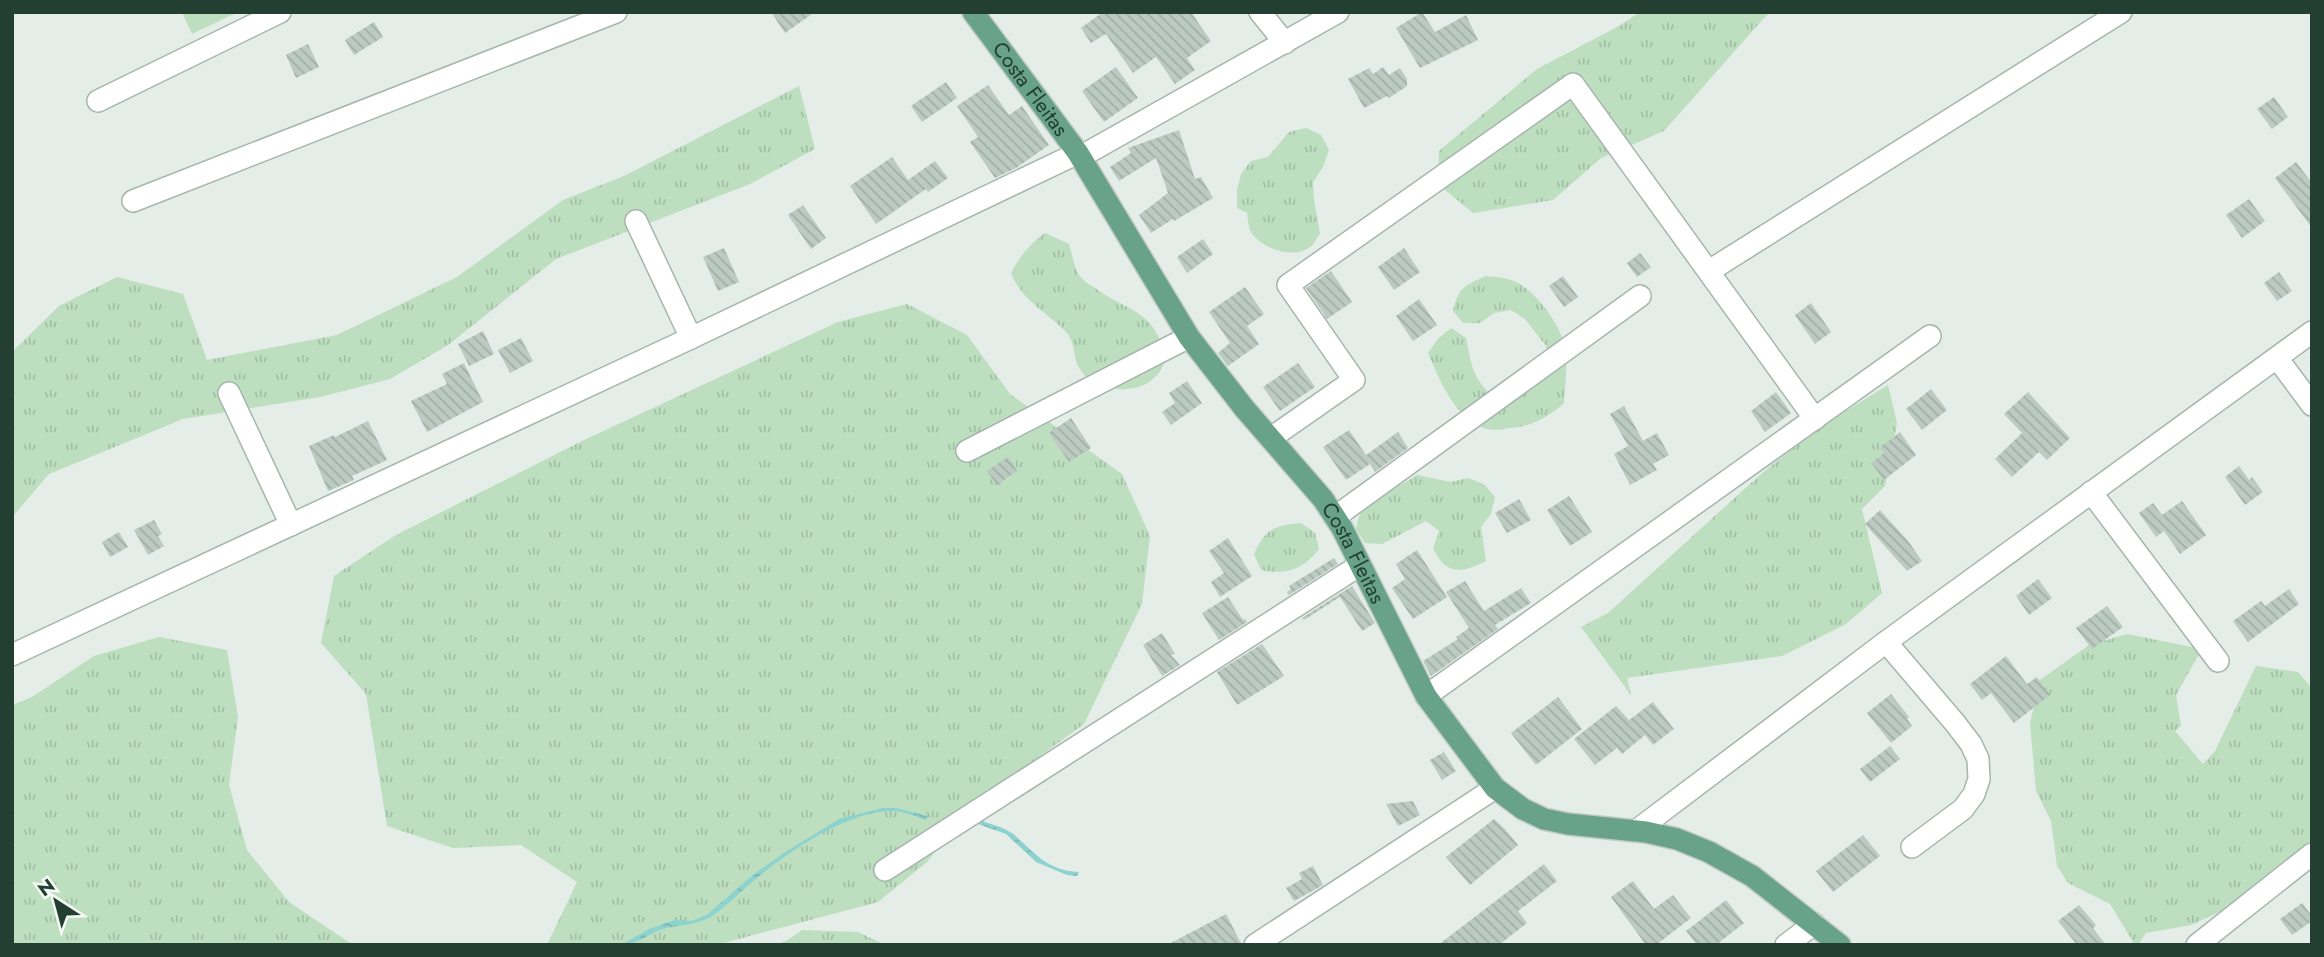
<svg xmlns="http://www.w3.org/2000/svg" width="2324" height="957" viewBox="0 0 2324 957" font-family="Jost,sans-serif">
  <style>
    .grass { fill: url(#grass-tufts) }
    .park { fill: #bddebf }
    .water { fill: url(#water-ripples) }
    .building { fill: url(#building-back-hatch) }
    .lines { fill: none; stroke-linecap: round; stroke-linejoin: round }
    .minor-casing { stroke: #a6b5ad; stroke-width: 24 }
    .major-casing { stroke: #c1c9c6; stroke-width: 24 }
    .minor { stroke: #fff; stroke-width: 21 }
    .major { stroke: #68a288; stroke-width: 21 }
    .labels { text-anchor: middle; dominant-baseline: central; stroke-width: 7; stroke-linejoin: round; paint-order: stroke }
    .street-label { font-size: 21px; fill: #233f32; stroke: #f4f9f6 }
  </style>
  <defs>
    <pattern id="grass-tufts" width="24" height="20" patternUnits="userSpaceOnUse" patternTransform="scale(1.75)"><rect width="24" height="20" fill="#bddebf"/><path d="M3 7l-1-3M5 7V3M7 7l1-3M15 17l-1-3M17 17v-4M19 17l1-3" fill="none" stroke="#a2c0a5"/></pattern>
    <pattern id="water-ripples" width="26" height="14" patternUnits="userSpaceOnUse" patternTransform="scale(1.75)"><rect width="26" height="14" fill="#8cd2ce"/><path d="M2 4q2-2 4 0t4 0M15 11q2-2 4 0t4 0" fill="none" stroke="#78b5b1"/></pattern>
    <pattern id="building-back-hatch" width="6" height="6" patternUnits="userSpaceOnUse" patternTransform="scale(1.75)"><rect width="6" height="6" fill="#bccbc2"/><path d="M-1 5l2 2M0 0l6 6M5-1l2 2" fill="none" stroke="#a1afa7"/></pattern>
  </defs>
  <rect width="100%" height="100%" fill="#e4ede7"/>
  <g class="grass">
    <polygon points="1640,12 1771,12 1764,18 1664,131 1601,158 1553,200 1473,213 1438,184 1439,151 1537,69 1619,26"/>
    <polygon points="799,86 815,149 750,184 556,259 448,345 390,379 320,397 183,419 49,474 12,517 12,352 59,306 117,277 183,294 207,360 337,335 457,277 563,200 624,176"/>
    <path d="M1306 128 1321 135 1329 150 1323 167 1313 182 1314 199 1320 233C1317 237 1314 245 1310 247 1293 260 1259 248 1250 230 1248 225 1248 219 1247 213L1237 208V190L1241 174 1251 161 1268 157 1289 132Z"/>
    <path d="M1045 233 1069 244C1072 254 1074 267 1079 275 1082 280 1090 285 1095 288 1126 311 1151 308 1164 351 1167 362 1161 372 1153 379 1133 397 1090 390 1078 366 1073 355 1075 340 1065 331 1044 310 1023 302 1011 273 1020 256 1029 245 1045 233Z"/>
    <path d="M1486 276C1497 277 1508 278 1518 283 1539 295 1564 329 1566 353 1567 369 1565 386 1564 403 1550 416 1531 427 1510 428 1504 429 1495 431 1488 429 1455 421 1440 380 1428 353L1438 339 1451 328 1466 338C1472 366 1472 379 1495 398L1549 362 1546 346 1525 319 1511 310 1494 313 1480 323H1463L1453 311C1458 288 1465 285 1486 276Z"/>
    <polygon points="907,304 967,335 1010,394 1122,474 1150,536 1142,604 1084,724 970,807 927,862 878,902 716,945 547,945 577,882 521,845 453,848 387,826 366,694 321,643 334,576 396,535 584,440 838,322"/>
    <polygon points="1888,385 1897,423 1885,486 1862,509 1882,593 1846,624 1782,656 1627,678 1631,695 1581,627 1608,613 1760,475 1813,431"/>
    <path d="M1417 475 1451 482 1468 478 1484 484 1495 497 1491 514 1481 527 1486 561C1460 574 1446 575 1433 548L1439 531 1426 521 1382 544 1365 543 1356 529C1357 525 1358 517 1361 513 1366 504 1406 482 1417 475Z"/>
    <path d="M1301 523 1315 533 1319 549C1303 570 1286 575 1261 570L1254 554C1265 529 1275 525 1301 523Z"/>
    <polygon points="2127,634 2202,649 2176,695 2181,726 2175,731 2203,764 2215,751 2256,666 2298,672 2312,688 2312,843 2304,851 2235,905 2191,925 2146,933 2138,945 2135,945 2110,904 2068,883 2057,866 2051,821 2036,791 2030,723 2040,680 2089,645"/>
    <polygon points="159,637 227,650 238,717 229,785 247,850 289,902 353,945 12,945 12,705 32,697 94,656"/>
    <polygon points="802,930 858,932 885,945 775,945 788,940"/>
  </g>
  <polygon class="park" points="182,12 238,12 192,34"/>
  <g class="water">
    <path d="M882 808H896L928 816 926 820C915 816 902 810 890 811 847 812 789 851 757 878 742 890 728 905 712 916 696 926 678 924 660 930 647 935 635 945 621 945L649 929 675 920 692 921 708 914 754 874 784 853 839 819Z"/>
    <path d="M980 820C990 824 1003 827 1012 833 1035 852 1045 870 1079 872L1077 876 1067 875 1036 862 1006 834 978 824Z"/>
  </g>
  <g class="building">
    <polygon points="771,12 815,12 785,33"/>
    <polygon points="1103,12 1191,12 1211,41 1187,58 1195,70 1175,84 1156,57 1133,73 1106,34 1091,43 1081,28"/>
    <polygon points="1422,12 1435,32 1466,15 1478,40 1420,68 1396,28"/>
    <polygon points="374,22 383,37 354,55 345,40"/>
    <polygon points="308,44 319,67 296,78 286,55"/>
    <polygon points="1116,67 1138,98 1104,122 1082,91"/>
    <polygon points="1383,67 1389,75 1400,68 1407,79 1407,86 1389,98 1387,96 1364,108 1348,79 1369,68 1373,74"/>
    <polygon points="946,82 957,98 922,122 911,106"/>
    <polygon points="988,85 1009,115 1022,106 1049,145 1016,168 995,178 970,142 978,137 957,106"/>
    <polygon points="2274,97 2288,117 2272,129 2257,109"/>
    <polygon points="1179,130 1195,179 1201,177 1213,198 1174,221 1173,219 1151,233 1139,215 1168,193 1156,158 1119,181 1110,167 1131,153 1128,148"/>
    <polygon points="892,157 908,180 935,161 948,178 928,192 926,189 876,224 850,186"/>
    <polygon points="2296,162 2312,183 2312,228 2275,178"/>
    <polygon points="2249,199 2265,221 2242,238 2226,215"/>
    <polygon points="803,205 826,238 811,249 788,215"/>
    <polygon points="1203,239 1213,254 1187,273 1177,257"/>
    <polygon points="724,248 739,282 718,291 703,257"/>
    <polygon points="1404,248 1420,272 1394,290 1378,267"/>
    <polygon points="1640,253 1651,267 1637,277 1627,263"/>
    <polygon points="1331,271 1352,302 1327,319 1306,288"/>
    <polygon points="2279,272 2292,291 2277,301 2264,283"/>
    <polygon points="1563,276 1578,297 1564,307 1549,286"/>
    <polygon points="1245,287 1264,314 1247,326 1259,344 1228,366 1218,353 1230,343 1209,312"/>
    <polygon points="1419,299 1437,325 1413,341 1396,316"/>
    <polygon points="1811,303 1831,332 1815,344 1795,315"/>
    <polygon points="483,331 494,354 469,366 458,344"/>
    <polygon points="521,338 533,361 510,373 498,350"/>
    <polygon points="464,363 483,402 427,432 411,401 447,384 442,374"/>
    <polygon points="1298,363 1315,387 1280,411 1263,387"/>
    <polygon points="1187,381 1202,403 1171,425 1162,412 1175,403 1169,393"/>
    <polygon points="1931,389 1947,410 1922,430 1906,409"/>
    <polygon points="1776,392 1791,413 1765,432 1751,411"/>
    <polygon points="2028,392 2070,438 2047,460 2039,452 2012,477 1995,459 2022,433 2004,414"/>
    <polygon points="1624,406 1643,441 1657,433 1669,455 1653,464 1657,470 1630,485 1614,454 1628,446 1610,414"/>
    <polygon points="1071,418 1091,448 1069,462 1049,433"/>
    <polygon points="368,421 387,460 352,476 354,480 328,491 309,446 334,435 335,437"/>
    <polygon points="1349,430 1366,455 1398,432 1408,448 1375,472 1370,464 1346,480 1323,447"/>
    <polygon points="1900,432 1916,455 1884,480 1871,463 1884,453 1880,448"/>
    <polygon points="1008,457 1017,471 997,485 987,471"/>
    <polygon points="2239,466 2249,480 2252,477 2263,492 2245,505 2225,477"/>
    <polygon points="1569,496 1592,532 1570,546 1547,510"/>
    <polygon points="1519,499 1531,520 1507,533 1495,513"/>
    <polygon points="2182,501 2206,535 2180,554 2164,531 2156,537 2139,513 2153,503 2162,515"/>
    <polygon points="1880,510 1908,541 1922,561 1907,571 1865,524"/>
    <polygon points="154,520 162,534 158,536 164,546 148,555 134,530"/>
    <polygon points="119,532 128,547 110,557 102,542"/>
    <polygon points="1228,538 1252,576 1220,597 1211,582 1224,573 1209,551"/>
    <polygon points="1417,550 1447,597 1413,619 1392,588 1405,579 1396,564"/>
    <polygon points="1334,558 1338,564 1289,595 1287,592 1291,589 1289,586"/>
    <polygon points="2038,579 2052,598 2029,615 2016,596"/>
    <polygon points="1465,581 1484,611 1521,588 1531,603 1495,625 1498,629 1431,676 1423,661 1458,639 1456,637 1469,628 1446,592"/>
    <polygon points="1352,586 1375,623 1362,631 1340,597 1304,620 1302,618"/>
    <polygon points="2289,589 2299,604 2248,642 2233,621 2261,601 2265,606"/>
    <polygon points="1228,597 1243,620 1245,619 1247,622 1219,640 1202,613"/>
    <polygon points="2107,606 2123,627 2092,649 2076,628"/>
    <polygon points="1162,633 1175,654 1171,655 1180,665 1162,676 1143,645"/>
    <polygon points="1262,644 1284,676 1237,705 1217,672"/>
    <polygon points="2006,656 2027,684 2037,677 2050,695 2014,723 1991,693 1982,700 1970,684"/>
    <polygon points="1891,694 1909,717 1907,719 1912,726 1891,743 1867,713"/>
    <polygon points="1558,697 1582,729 1536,765 1511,733"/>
    <polygon points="1653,702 1674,729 1653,745 1645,735 1622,754 1617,748 1595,765 1574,739 1616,706 1629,720"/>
    <polygon points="1890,746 1900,759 1870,782 1860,769"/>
    <polygon points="1444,752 1456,771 1442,780 1430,760"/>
    <polygon points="1413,801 1420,815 1398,826 1386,804"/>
    <polygon points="1494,819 1504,828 1518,845 1470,885 1446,857"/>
    <polygon points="1863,835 1880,856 1833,892 1816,871"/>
    <polygon points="1544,864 1557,881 1518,911 1527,923 1499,945 1438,945"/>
    <polygon points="1313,866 1323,885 1294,901 1286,888 1302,879 1299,873"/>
    <polygon points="1633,881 1654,909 1673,895 1691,918 1656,945 1646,945 1611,897"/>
    <polygon points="1726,900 1744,923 1716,945 1697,945 1686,931"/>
    <polygon points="2302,903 2312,916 2312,921 2292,935 2280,919"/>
    <polygon points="2079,905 2096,925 2093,928 2106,945 2077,945 2058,921"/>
    <polygon points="1226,914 1242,945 1167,945"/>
  </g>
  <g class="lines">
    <defs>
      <g id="minor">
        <polyline points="1260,12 1285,43"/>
        <polyline points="98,101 280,12"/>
        <polyline points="1080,157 1338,12"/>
        <polyline points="133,201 616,12"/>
        <polyline points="636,221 691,338"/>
        <polyline points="1709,271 2121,12"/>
        <polyline points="2277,358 2312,405"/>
        <polyline points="229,393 291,525"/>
        <polyline points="1271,438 1354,380 1288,285 1573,84 1815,419"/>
        <polyline points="967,451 1189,337"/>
        <polyline points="2091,492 2218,661"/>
        <polyline points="1335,517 1640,296"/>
        <polyline points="1886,642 1955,723 1971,744 1978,759 1979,779 1974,794 1963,809 1912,847"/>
        <polyline points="12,655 691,338 1078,153"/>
        <polyline points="1426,696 1930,336"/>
        <polyline points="1636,831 1886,642 2312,332"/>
        <polyline points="885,870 1360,565"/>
        <polyline points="1255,945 1495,788"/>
        <polyline points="1786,945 1814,924"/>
        <polyline points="2197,945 2312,854"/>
      </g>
      <g id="major">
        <path id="s1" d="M973 12 1078 153 1189 337 1244 408 1323 499 1342 528 1426 696 1495 788 1523 809 1544 819 1568 824 1646 832 1677 839 1709 852 1752 876 1840 945"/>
      </g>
    </defs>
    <use href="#minor" class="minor-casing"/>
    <use href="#major" class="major-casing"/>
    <use href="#minor" class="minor"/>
    <use href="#major" class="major"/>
  </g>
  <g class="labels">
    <g class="street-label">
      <text stroke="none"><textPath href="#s1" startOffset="96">Costa Fleitas</textPath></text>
      <text stroke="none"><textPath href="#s1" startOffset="663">Costa Fleitas</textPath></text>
    </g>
  </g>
  <rect width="2324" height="957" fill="none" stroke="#233f32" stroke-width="28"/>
  <g transform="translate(56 901) rotate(324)" stroke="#f4f9f6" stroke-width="5" paint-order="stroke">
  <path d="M0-5L12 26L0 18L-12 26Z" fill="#233f32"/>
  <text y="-10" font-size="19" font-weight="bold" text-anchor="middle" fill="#233f32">N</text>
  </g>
</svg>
